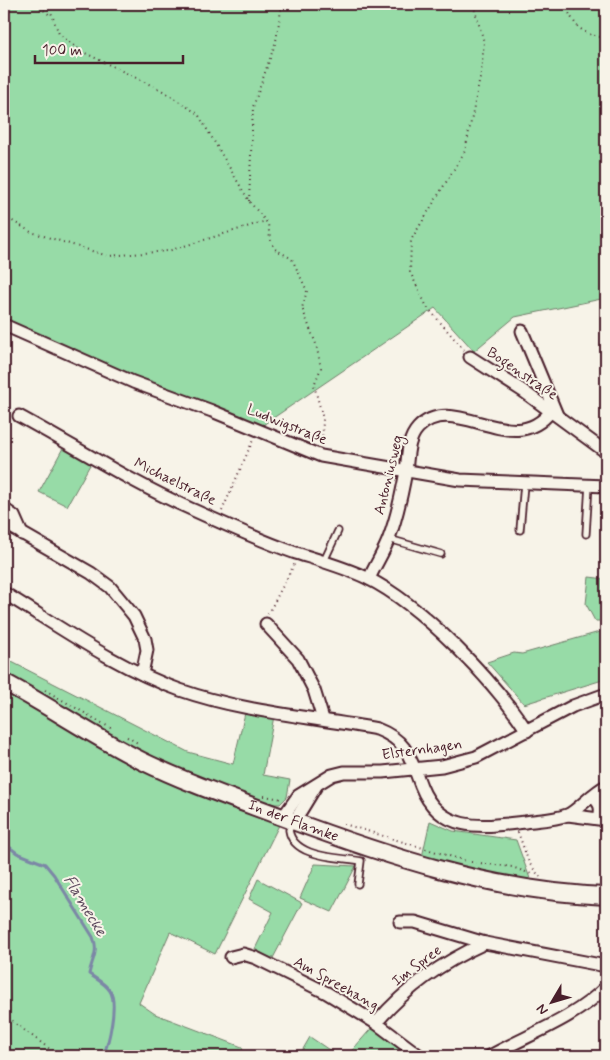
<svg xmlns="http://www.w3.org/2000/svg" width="610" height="1060" viewBox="0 0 610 1060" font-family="Mynerve,sans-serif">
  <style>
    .green { fill: #97dba7; stroke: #707d69 }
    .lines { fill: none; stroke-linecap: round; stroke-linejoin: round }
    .stream { stroke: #7b87a6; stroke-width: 3 }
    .lane-casing { stroke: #4a1f2b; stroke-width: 9 }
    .street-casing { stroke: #4a1f2b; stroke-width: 15 }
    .secondary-casing { stroke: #4a1f2b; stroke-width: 20 }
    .path { stroke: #4a1f2b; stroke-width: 2; stroke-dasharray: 1 4; stroke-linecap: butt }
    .lane { stroke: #f7f3e8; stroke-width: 5.5 }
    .street { stroke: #f7f3e8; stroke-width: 11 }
    .secondary { stroke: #f7f3e8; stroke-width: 16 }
    .labels { text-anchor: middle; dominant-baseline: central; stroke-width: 4; stroke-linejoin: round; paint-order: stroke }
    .street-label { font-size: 15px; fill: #4a1f2b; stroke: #f7f3e8 }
    .water-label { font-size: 16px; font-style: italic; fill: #5e4a5e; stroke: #f7f3e8 }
  </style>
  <rect width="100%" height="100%" fill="#f7f3e8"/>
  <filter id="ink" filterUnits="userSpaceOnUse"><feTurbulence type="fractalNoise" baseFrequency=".02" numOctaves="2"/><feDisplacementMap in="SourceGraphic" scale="10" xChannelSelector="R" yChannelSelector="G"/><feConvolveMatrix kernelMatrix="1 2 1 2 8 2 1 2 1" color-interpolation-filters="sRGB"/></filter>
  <g filter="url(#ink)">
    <g class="green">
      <polygon points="4,4 606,4 606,298 515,317 474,351 435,308 257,429 4,321"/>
      <polygon points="63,448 91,463 67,506 39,492"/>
      <polygon points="589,577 606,579 606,621 595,621 586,604"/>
      <polygon points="603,631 606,640 606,679 524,704 487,662 514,653 522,654"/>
      <polygon points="4,658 188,752 233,764 245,713 274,716 263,775 290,780 287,797 280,804 268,804 168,770 4,676"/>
      <polygon points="4,688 194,792 279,825 215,954 170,932 139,1003 155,1014 242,1047 243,1051 256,1056 4,1056"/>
      <polygon points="430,821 453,831 516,840 532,884 422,857"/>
      <polygon points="315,864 356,866 332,912 300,898"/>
      <polygon points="258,879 302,903 272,960 255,949 273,912 249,899"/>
      <polygon points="376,1023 421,1056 347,1056"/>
      <polygon points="310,1037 338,1056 299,1056"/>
    </g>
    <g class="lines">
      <path class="stream" d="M4 843 17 853 45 864 54 875 93 937C99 952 92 959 89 974 96 979 105 983 110 991 118 1003 109 1043 103 1056"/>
      <defs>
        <g id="lane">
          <polyline points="520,530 524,484"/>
          <polyline points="586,534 589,485"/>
          <polyline points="389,539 441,554"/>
          <polyline points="324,561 338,531"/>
          <path d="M293 823 289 830C293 858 338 857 361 861L358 884"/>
        </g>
        <g id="street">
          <polyline points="4,325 133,382 212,411 321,456 460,480 606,486"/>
          <polyline points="522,331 557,415"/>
          <polyline points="470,357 523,391 606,452"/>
          <path d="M19 416C76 447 132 483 191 509 224 524 259 540 293 552 318 560 344 567 367 578 422 605 494 681 527 731"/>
          <polyline points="4,513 7,511 14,516 22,534"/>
          <polyline points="4,523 91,573 110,587 134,616 145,639 147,650 142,674"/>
          <path d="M369 579C375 565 384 552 389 538 397 517 402 493 406 471 408 457 407 440 418 428 454 390 513 461 551 411"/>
          <path d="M4 593C60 627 117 668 180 690 243 712 312 717 377 729 408 741 410 758 421 786 440 834 483 827 525 822 538 820 554 820 567 815 576 812 593 792 606 786"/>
          <polyline points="266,624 298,659 314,690 323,719"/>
          <path d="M592 796C600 803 602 808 599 818"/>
          <polyline points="568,815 606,820"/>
          <polyline points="283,817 298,796 332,775 344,772 383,772 442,766 476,757 573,706 606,694"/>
          <polyline points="294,822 316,786"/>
          <polyline points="400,922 415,922 485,943 606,966"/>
          <polyline points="231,957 243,954 256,958 327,993 376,1023 420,1056"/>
          <path d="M376 1023C407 987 441 963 485 943"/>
          <path d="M490 1056C529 1034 573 1020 606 987"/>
        </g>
        <g id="secondary">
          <path id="s1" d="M4 682C51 707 94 737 142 761 187 783 234 799 282 817 386 856 494 892 606 896"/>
        </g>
      </defs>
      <use href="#lane" class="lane-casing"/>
      <use href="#street" class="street-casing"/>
      <use href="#secondary" class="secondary-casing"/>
      <g class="path">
        <polyline points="36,4 51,16"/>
        <polyline points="48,4 59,34 81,51 163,91 198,114 249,201 268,224 270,239 275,249 292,259 307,291 302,308 316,344 321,368 314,385 323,419 322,446"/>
        <path d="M565 4C573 23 579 33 600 37L606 49"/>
        <polyline points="249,201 253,107 276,41 282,4"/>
        <polyline points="4,216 31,232 108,256 168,251 266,221"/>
        <polyline points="464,350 427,307 410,272 411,240 465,151 481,73 484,42 473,4"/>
        <polyline points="222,511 253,440"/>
        <polyline points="268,614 295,563"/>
        <polyline points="45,690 114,730"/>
        <polyline points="127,737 138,743"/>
        <polyline points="264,796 282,799"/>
        <polyline points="344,824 466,861"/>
        <polyline points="518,832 529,863 540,877"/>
        <polyline points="471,862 512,867 534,875"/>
        <polyline points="4,1015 59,1056"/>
      </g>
      <use href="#lane" class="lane"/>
      <use href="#street" class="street"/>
      <use href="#secondary" class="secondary"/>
    </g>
  </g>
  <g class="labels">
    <g class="street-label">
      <text transform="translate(522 374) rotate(34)">Bogenstraße</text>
      <text transform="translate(287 425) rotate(22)">Ludwigstraße</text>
      <text transform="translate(389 475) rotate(-76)">Antoniusweg</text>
      <text transform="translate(175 482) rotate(26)">Michaelstraße</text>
      <text transform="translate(422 750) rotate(-8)">Elsternhagen</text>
      <text stroke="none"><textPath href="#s1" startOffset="322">In der Flamke</textPath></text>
      <text transform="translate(417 966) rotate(-37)">Im Spree</text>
      <text transform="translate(336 984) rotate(29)">Am Spreehang</text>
    </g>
    <g class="water-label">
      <text transform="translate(85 906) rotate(59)">Flamecke</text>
    </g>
  </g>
  <rect width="610" height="1060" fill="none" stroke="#f7f3e8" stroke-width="20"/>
  <rect x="10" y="10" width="590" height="1040" fill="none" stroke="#4a1f2b" stroke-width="2" filter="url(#ink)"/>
  <g transform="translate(552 1002) rotate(232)" stroke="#f7f3e8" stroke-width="4" paint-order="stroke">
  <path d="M0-4L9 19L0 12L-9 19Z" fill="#4a1f2b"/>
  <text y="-8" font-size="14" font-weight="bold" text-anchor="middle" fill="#4a1f2b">N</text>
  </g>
  <path d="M35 55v8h148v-8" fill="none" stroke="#4a1f2b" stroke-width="2.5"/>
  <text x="42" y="55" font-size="15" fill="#4a1f2b" stroke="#f7f3e8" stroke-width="4" paint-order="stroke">100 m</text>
</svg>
